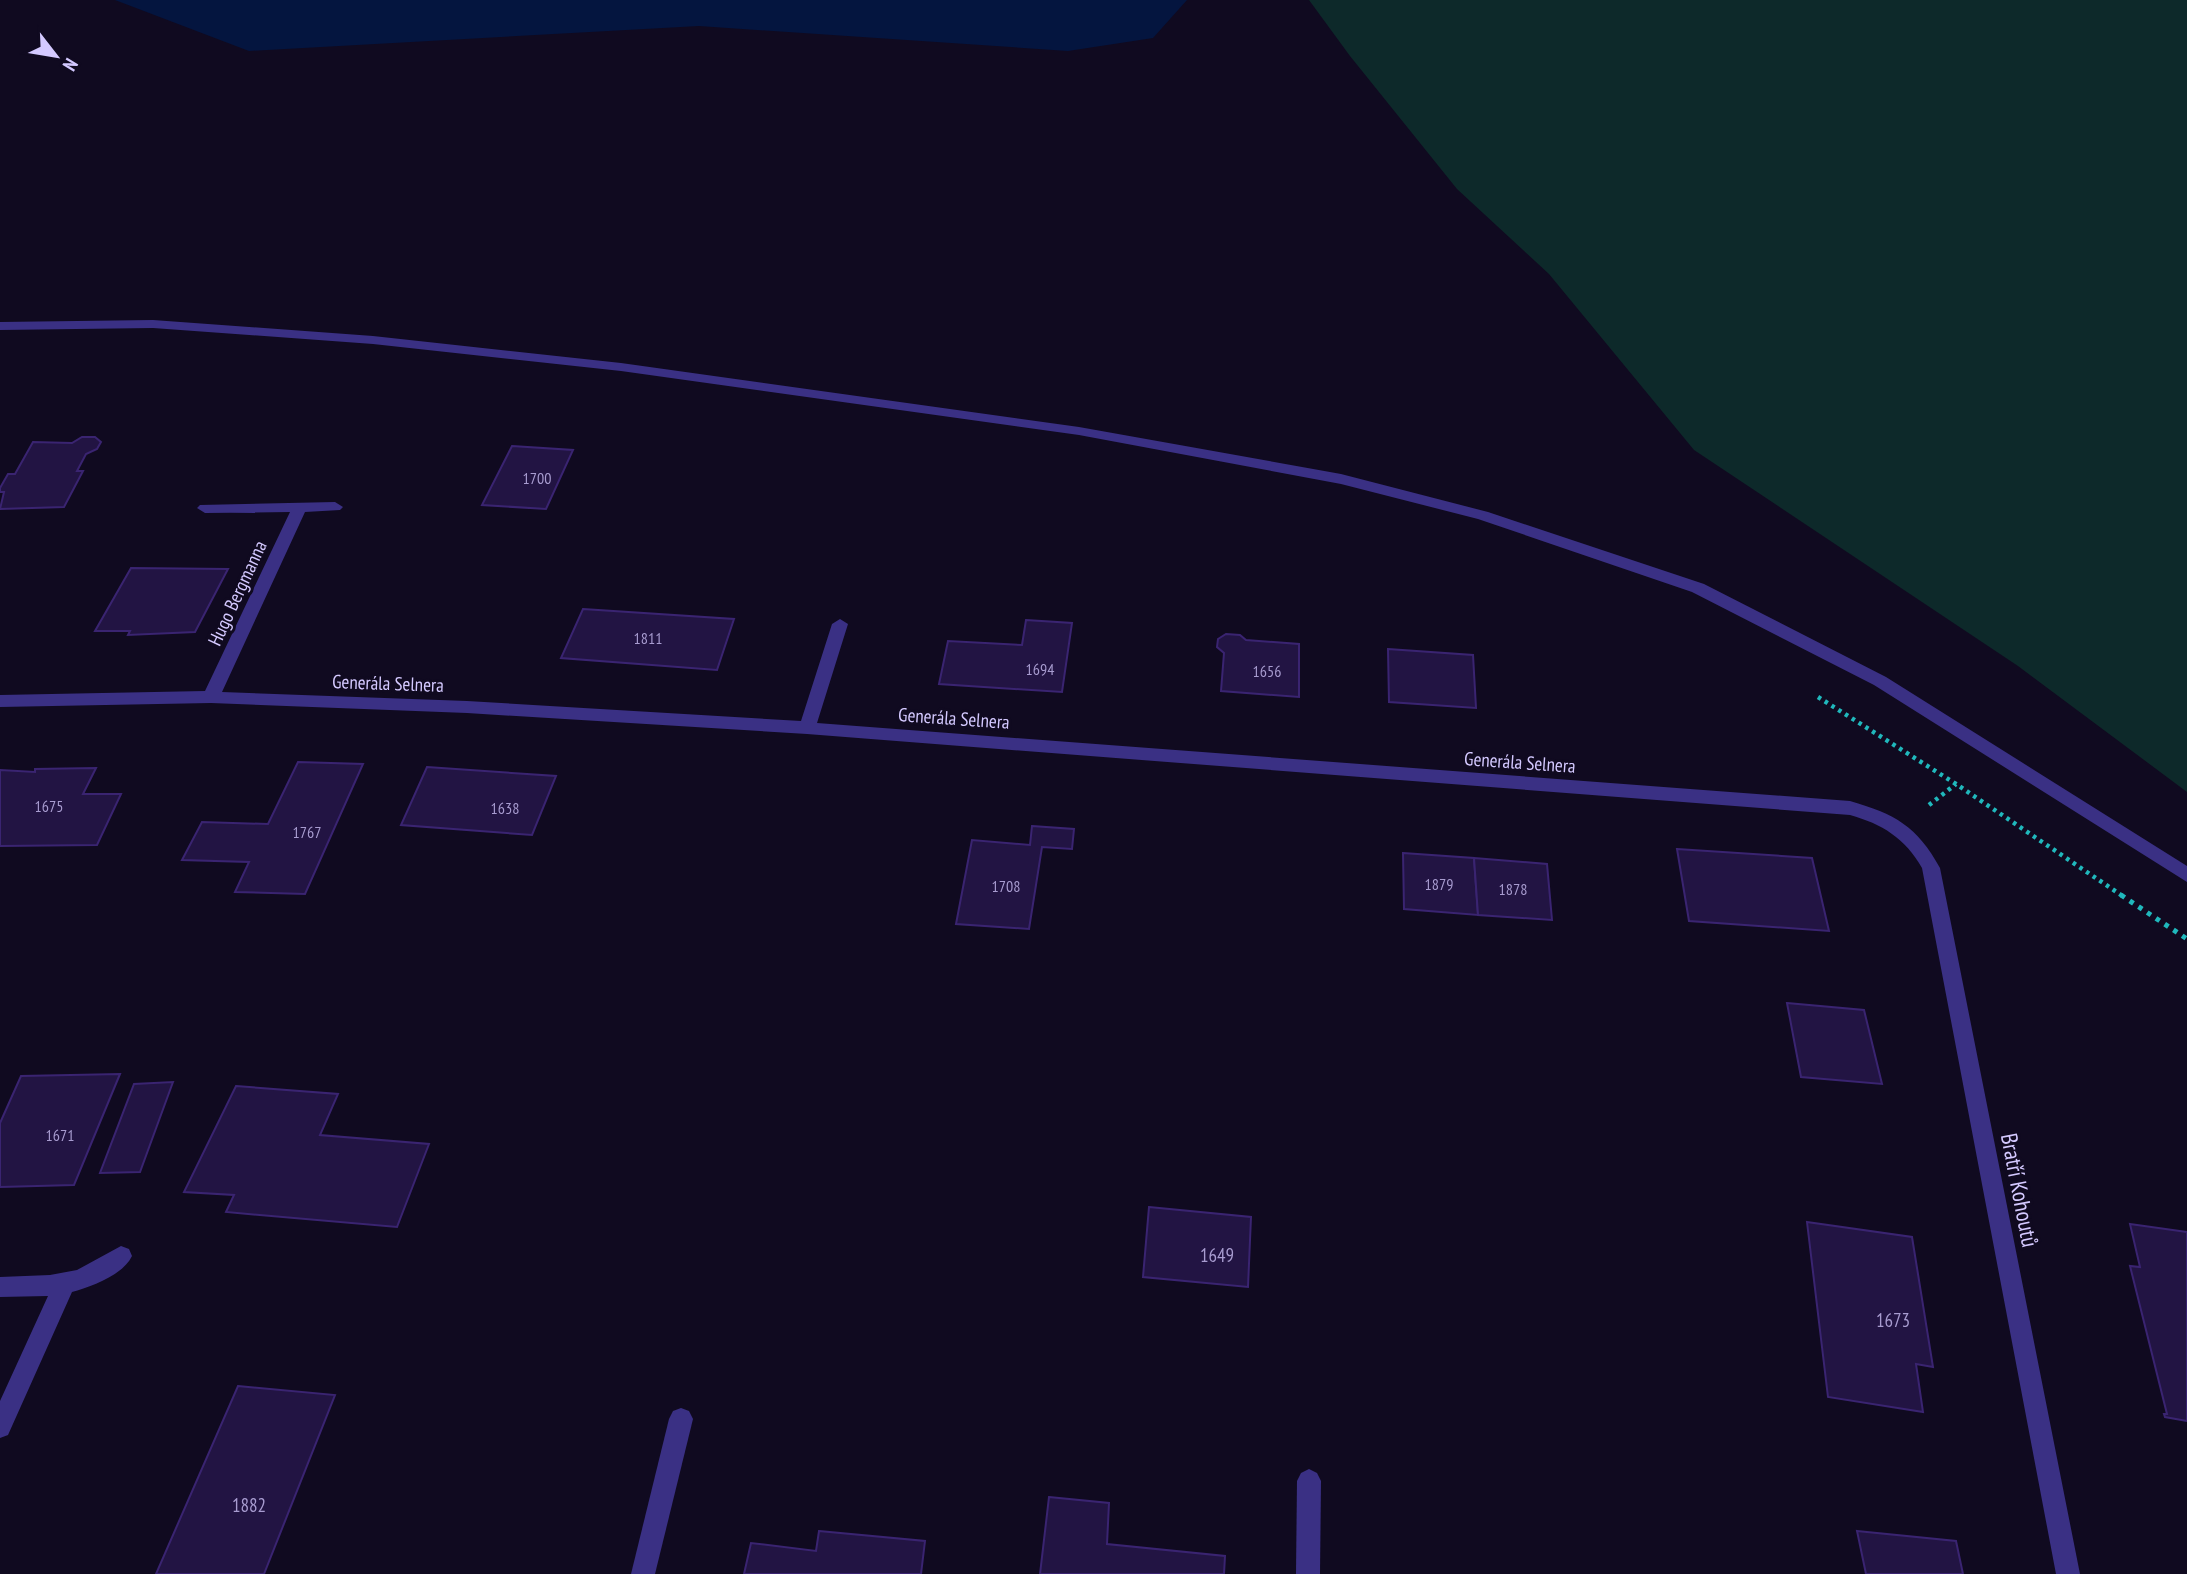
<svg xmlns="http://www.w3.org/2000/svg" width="2187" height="1574" viewBox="0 0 2187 1574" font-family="'PT Sans Narrow',sans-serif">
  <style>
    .green { fill: #0d292a }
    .water { fill: #04153f }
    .building { fill: #221443; stroke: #3a2471; stroke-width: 2 }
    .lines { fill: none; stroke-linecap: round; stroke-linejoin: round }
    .path-far1 { stroke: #20b8bc; stroke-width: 4.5; stroke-dasharray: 3.5 4.5; stroke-linecap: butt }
    .path { stroke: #20b8bc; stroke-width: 5; stroke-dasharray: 4.5 6; stroke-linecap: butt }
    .minor { fill: #3a3084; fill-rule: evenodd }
    .labels { text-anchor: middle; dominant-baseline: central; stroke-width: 6; stroke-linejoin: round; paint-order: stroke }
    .number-label { font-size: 16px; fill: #a89cd0 }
    .street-label { font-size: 19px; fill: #d4c9ff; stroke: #100a20 }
    .near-number-label { font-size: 19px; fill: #a89cd0 }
    .near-street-label { font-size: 23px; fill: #d4c9ff; stroke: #100a20 }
  </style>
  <rect width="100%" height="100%" fill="#100a20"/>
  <polygon class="green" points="1309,0 2187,0 2187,792 2018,666 1694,450 1549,274 1457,189 1350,56"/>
  <polygon class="water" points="115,0 1187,0 1153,38 1068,51 699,26 249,51"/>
  <g class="building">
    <polygon points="82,437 95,437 101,442 97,449 86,454 77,471 83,471 64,507 0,509 4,492 0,492 0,488 8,474 15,474 33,442 72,443"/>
    <polygon points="512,446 573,450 546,509 482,505"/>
    <polygon points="131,568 228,569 195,632 128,635 130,631 95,631"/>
    <polygon points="583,609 734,619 717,670 561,658"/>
    <polygon points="1026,620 1072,623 1062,692 939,684 948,641 1022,645"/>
    <polygon points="1226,634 1240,635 1246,640 1299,644 1299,697 1221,691 1224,653 1217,647 1218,639"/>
    <polygon points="1388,649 1473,655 1476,708 1389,702"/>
    <polygon points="298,762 363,764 305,894 235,892 249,862 182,860 202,822 268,824"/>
    <polygon points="427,767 556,776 532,835 401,825"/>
    <polygon points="96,768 83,794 121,794 97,845 0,846 0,770 35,772 35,769"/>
    <polygon points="1032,826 1074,829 1072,849 1042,847 1029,929 956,924 972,840 1030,845"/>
    <polygon points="1677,849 1812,858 1829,931 1689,921"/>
    <polygon points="1403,853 1474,858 1478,915 1404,909"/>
    <polygon points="1474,858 1547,864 1552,920 1478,915"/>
    <polygon points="1787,1003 1864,1010 1882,1084 1801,1077"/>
    <polygon points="120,1074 74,1185 0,1187 0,1123 21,1076"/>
    <polygon points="173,1082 140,1172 100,1173 134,1084"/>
    <polygon points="236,1086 338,1094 320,1135 429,1144 397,1227 226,1212 234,1195 184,1192"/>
    <polygon points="1149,1207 1251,1217 1248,1287 1143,1277"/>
    <polygon points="1807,1222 1912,1237 1933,1367 1916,1364 1923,1412 1828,1397"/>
    <polygon points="2130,1224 2187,1232 2187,1421 2165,1417 2164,1414 2167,1414 2130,1266 2140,1267"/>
    <polygon points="238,1386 335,1395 264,1574 156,1574"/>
    <polygon points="1049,1497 1109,1503 1107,1544 1225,1556 1224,1574 1040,1574"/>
    <polygon points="819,1531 925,1541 921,1574 744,1574 751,1543 816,1551"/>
    <polygon points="1857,1531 1956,1541 1963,1574 1866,1574"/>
  </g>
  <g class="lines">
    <g class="path-far1">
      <polyline points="1818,697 1956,784 2124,897"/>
      <polyline points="1929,805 1956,784"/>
    </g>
    <polyline class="path" points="2121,895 2187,939"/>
    <g class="minor">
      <polygon points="153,320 373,336 621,363 1079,427 1341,474 1488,512 1704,584 1886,677 2187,866 2187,882 1874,685 1692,592 1478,519 1341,484 1079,435 621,371 373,344 153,328 0,330 0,322"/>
      <path d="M335 502 343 507 340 510 305 512 222 692 467 701 801 721 832 624 840 619 848 624 817 723 1850 801C1895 814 1917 826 1940 868L2080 1574H2056L1922 868C1905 838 1882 824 1850 815L807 734 467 713 211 703 0 707V695L205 691 290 512 205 513 197 508 200 505Z"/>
      <path d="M121 1246 129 1249 132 1256C123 1275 91 1287 72 1292L8 1435 0 1438V1401L48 1296 0 1297V1277L50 1275 77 1270Z"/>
      <polygon points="681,1408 689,1411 693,1419 655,1574 631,1574 669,1419 673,1411"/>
      <polygon points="1309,1469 1317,1473 1321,1481 1320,1574 1296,1574 1297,1481 1301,1473"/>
    </g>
  </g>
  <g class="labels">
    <g class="number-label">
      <text x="537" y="478">1700</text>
      <text x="648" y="638">1811</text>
      <text x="1040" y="669">1694</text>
      <text x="1267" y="671">1656</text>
      <text x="49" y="806">1675</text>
      <text x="505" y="808">1638</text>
      <text x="307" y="832">1767</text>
      <text x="1439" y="884">1879</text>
      <text x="1006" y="886">1708</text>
      <text x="1513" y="889">1878</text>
      <text x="60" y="1135">1671</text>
    </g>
    <g class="street-label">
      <text transform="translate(237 593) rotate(-65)">Hugo Bergmanna</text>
      <text transform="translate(388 683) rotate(2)">Generála Selnera</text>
      <text transform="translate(954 718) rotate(4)">Generála Selnera</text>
      <text transform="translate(1520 762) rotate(4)">Generála Selnera</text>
    </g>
    <g class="near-number-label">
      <text x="1217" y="1255">1649</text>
      <text x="1893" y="1320">1673</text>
      <text x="249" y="1505">1882</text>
    </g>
    <g class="near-street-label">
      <text transform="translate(2020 1190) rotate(79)">Bratří Kohoutů</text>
    </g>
  </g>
  <g transform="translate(56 56) rotate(121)" stroke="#100a20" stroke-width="5" paint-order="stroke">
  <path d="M0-5L12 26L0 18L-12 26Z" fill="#d4c9ff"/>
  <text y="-10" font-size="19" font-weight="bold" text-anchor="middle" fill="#d4c9ff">N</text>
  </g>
</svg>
